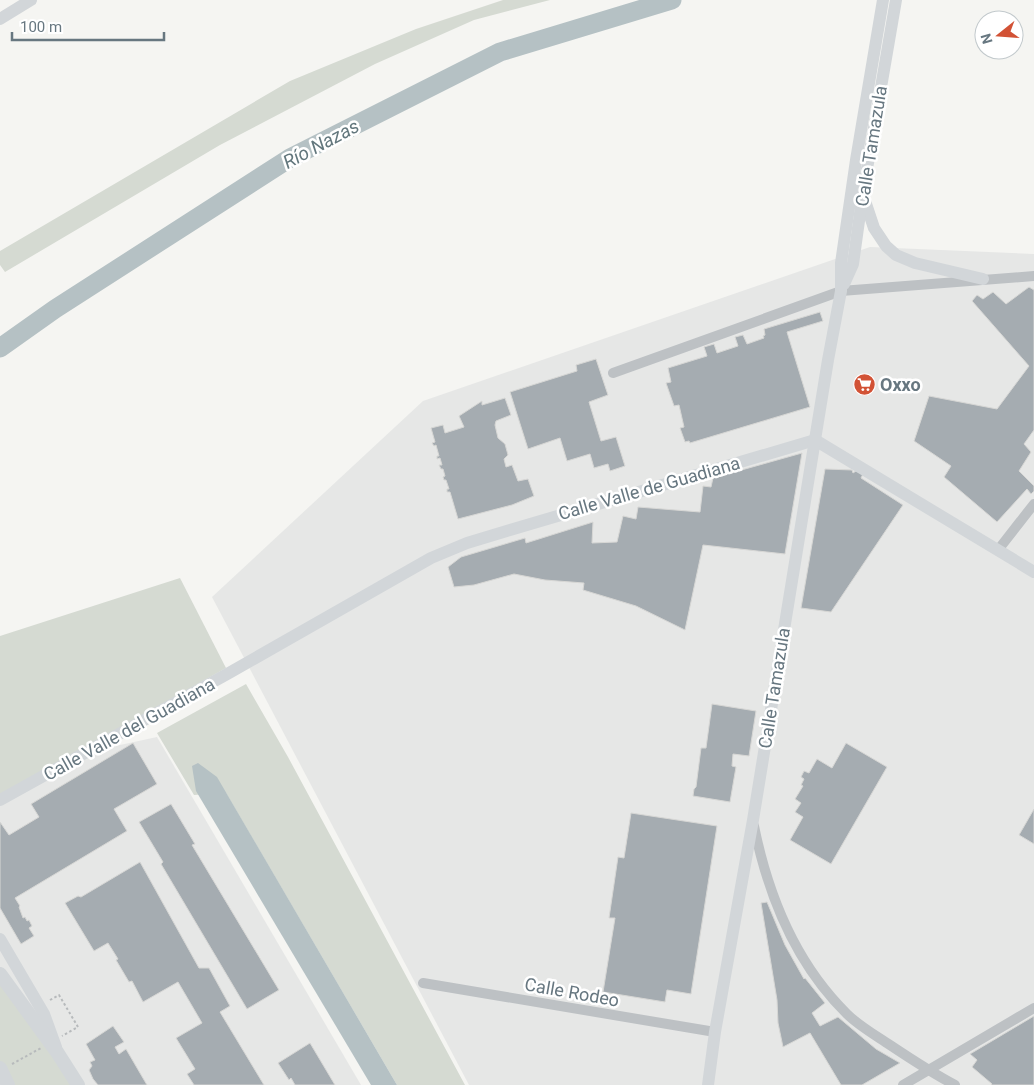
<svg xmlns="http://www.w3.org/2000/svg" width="1034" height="1085" viewBox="0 0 1034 1085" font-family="Roboto,sans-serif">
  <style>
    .built { fill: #e6e7e6 }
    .green { fill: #d5dad2 }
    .water { fill: #b5c1c4 }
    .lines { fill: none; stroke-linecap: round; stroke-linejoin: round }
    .river { stroke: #b5c1c4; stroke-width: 19 }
    .building { fill: #a5acb1; stroke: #d7d7d5 }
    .path { stroke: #b7babc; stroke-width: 2; stroke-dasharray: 2.5 2.5; stroke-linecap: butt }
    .minor { stroke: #bdc1c4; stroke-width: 10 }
    .major { stroke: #d2d6d9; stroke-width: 12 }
    .highway { stroke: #d2d6d9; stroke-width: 14 }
    .labels { text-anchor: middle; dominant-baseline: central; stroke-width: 5; stroke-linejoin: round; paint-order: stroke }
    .street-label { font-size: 18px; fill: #677780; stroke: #fff }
    .poi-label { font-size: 18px; font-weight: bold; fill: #677780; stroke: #fff; text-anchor: start }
    .water-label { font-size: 19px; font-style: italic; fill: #63777d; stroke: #fff }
  </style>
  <rect width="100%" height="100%" fill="#f5f5f2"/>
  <g class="built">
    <polygon points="870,247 1034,254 1034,1085 469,1085 212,597 423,401"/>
    <polygon points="157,737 361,1085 0,1085 0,771"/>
  </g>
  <g class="green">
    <polygon points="503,0 550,0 474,20 375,64 220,145 5,272 0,265 0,251 290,81 416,29"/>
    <polygon points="180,578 226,668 0,795 0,636"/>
    <polygon points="246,684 288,757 465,1085 397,1085 226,793 194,795 157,733"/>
    <polygon points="0,977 75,1085 11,1085 0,1064"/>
  </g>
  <polygon class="water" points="198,763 217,777 397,1085 371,1085 196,791 192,766"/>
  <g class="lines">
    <polyline class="river" points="0,348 55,309 290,158 500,52 672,0"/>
  </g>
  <g class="building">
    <polygon points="1029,287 1034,290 1034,430 1024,444 1031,452 1019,471 1034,486 1034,491 1031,494 1027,489 997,522 944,477 951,466 914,441 929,396 997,409 1029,366 972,301 977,295 983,299 993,292 1006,304"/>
    <polygon points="820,312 823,321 787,332 810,407 690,443 689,441 685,442 680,428 684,427 679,405 674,406 666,383 671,382 668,368 707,356 704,347 714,344 717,353 738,346 735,337 743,335 747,344 764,338 763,336 765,335 764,329"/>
    <polygon points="596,359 608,395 589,402 601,441 616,437 625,466 610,471 608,464 594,468 590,454 567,461 560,438 528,449 510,392 577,371 576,365"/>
    <polygon points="505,398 511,415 496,421 495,425 498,438 505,444 508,455 504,459 506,467 512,465 518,481 528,479 534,496 512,505 458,519 450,492 447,492 447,489 449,489 446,480 444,480 443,477 445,476 443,469 441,469 439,465 442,465 440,458 437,459 437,456 439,456 436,445 434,446 432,443 435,442 431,428 443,425 445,433 464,427 459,416 482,401 482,405"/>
    <polygon points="802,453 785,554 703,545 685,630 636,606 583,590 584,583 545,580 514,574 474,585 454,587 448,567 461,557 525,538 526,543 593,522 592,543 617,542 623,516 636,519 638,507 700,512 703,486 711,487 713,478"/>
    <polygon points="825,469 852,470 853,473 856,471 863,474 861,478 903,505 831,612 801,608"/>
    <polygon points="712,704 756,711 749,756 733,754 732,766 736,767 730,802 693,796 694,789 696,787 701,748 706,748"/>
    <polygon points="133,743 157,784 114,809 127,831 15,898 20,906 19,907 23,918 25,917 27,921 29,920 32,926 29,928 34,936 21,944 0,908 0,822 9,835 39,817 31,804"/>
    <polygon points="846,743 887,767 831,864 790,840 803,817 795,812 801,803 795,799 803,786 801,785 804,779 801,777 804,771 809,773 817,759 832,768"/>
    <polygon points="171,804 195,844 192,845 279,990 247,1009 161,864 163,862 139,822"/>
    <polygon points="1034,809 1034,844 1019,835"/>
    <polygon points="631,813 717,826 691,994 667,990 665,1002 603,992 615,918 609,918 618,857 624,858"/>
    <polygon points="140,862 199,968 209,968 230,1006 220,1012 264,1085 194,1085 187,1074 195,1069 176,1038 202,1023 178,982 143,1002 132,981 129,982 116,960 118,959 108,943 94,951 65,903 78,896 81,897"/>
    <polygon points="767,902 785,945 804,979 805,978 825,1003 812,1013 820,1026 838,1017 876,1049 900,1063 862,1085 841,1085 810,1033 783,1047 778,1023 777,1000 761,903"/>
    <polygon points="1034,1016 1034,1085 991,1085 992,1084 972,1067 977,1060 970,1054"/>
    <polygon points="113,1026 124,1042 115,1047 119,1054 126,1049 147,1085 98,1085 93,1079 89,1070 92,1066 90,1062 95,1060 86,1044"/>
    <polygon points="310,1043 335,1085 295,1085 291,1078 289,1080 278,1063"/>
  </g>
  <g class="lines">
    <g class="path">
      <polyline points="50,1000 59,995 78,1027 62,1036"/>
      <polyline points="12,1064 41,1048"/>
    </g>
    <g class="minor">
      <polyline points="613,373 841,291 1034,276"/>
      <polyline points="998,550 1034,504"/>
      <path d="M754 826C768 895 795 963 847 1014 859 1026 875 1035 890 1045 911 1059 932 1073 955 1085"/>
      <polyline points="423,983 715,1032"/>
      <polyline points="903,1085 1034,1008"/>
    </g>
    <g class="major">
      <polyline points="0,19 31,0"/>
      <polyline points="864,198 874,228 886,246 896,255 915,263 983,279"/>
      <polyline points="844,284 853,264 863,192 896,0"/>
      <polyline points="0,800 229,673 431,558 467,543 510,530 815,440 1034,572"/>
      <polyline points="0,939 44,1014 56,1047"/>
      <polyline points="708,1085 715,1032 753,820 828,360 841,291 841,263 856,160 883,0"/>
    </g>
    <g class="highway">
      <polyline points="0,974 57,1052 78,1085"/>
      <polyline points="0,1068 8,1085"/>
    </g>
  </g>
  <defs>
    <symbol id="supermarket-disc" viewBox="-11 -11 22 22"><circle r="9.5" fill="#d25235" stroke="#fff"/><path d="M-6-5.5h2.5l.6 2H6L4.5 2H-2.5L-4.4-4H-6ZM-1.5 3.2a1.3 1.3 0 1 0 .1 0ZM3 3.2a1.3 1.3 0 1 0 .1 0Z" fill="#fff"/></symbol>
  </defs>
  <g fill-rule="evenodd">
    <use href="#supermarket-disc" x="852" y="372" width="25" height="25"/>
  </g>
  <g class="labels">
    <g class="street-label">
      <text transform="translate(871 146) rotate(-81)">Calle Tamazula</text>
      <text transform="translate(649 488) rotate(-16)">Calle Valle de Guadiana</text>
      <text transform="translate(774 688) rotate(-81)">Calle Tamazula</text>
      <text transform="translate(129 729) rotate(-29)">Calle Valle del Guadiana</text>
      <text transform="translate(572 992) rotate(10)">Calle Rodeo</text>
    </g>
    <g class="poi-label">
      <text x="880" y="384">Oxxo</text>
    </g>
    <g class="water-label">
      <text transform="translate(321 144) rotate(-28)">Río Nazas</text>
    </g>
  </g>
  <g transform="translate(999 35) rotate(253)"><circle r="24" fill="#ffffff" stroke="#c2c9cc"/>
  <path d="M0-4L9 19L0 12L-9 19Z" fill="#d25235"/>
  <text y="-8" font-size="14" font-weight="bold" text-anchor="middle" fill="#677780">N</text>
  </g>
  <path d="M12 32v8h152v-8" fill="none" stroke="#677780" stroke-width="2.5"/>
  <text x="20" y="32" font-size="15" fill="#677780" stroke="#ffffff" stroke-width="4" paint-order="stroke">100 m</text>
</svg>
